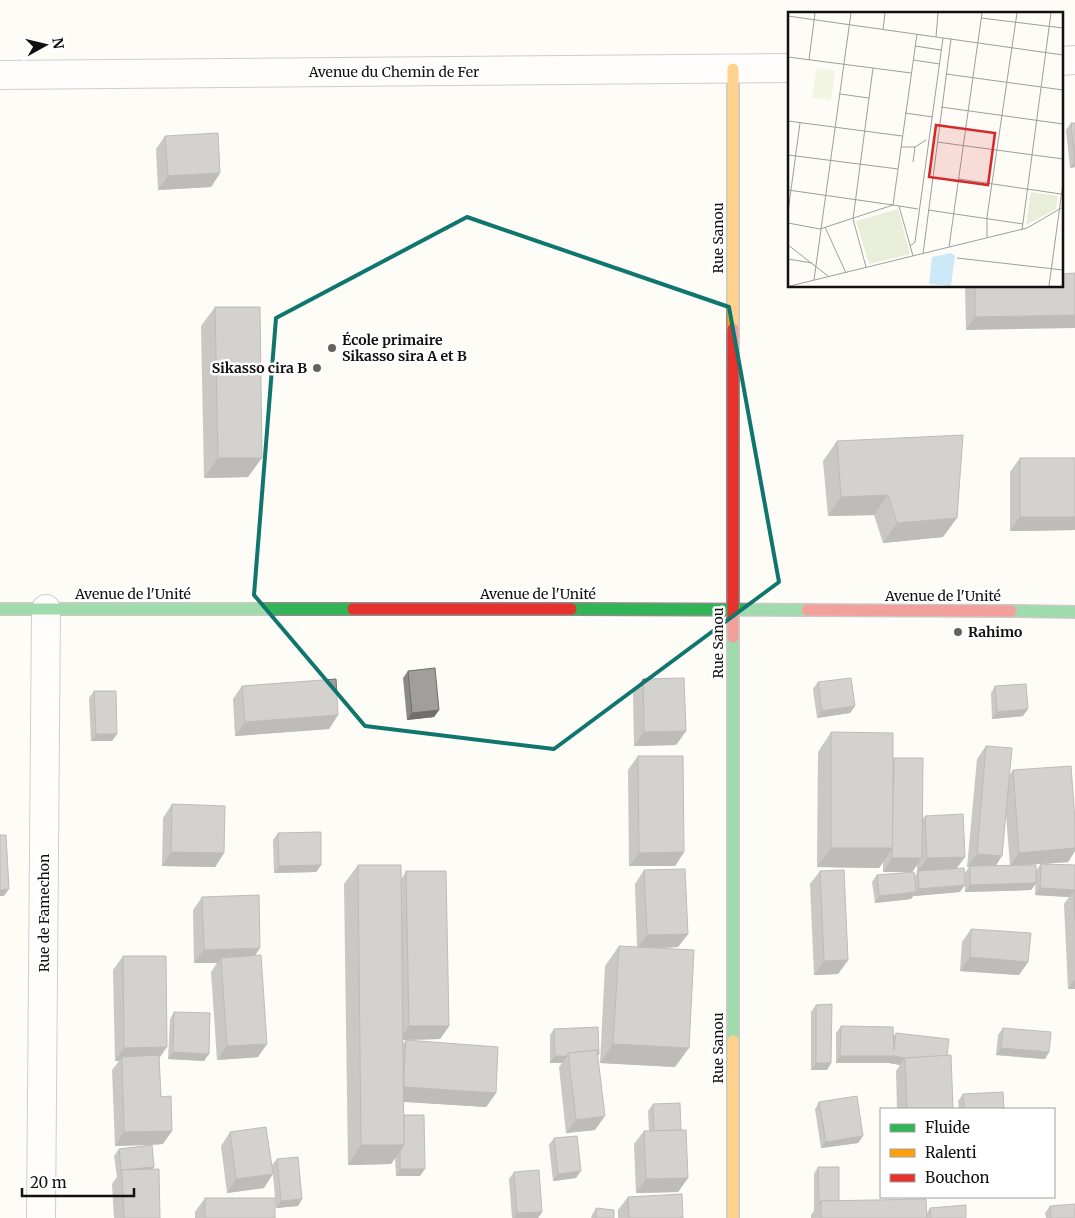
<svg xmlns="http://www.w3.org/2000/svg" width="1075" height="1218" viewBox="0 0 1075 1218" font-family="Merriweather,serif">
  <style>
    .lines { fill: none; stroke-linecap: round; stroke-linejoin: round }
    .street-casing { stroke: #979795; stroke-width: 30 }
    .fast-casing { stroke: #8e8d8b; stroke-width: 14 }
    .slow-casing { stroke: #8e8d8b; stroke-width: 14 }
    .jam-casing { stroke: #8e8d8b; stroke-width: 14 }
    .street { stroke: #fffffe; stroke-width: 28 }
    .fast { stroke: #30b455; stroke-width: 11 }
    .slow { stroke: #ff9f0a; stroke-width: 11 }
    .jam { stroke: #e5322d; stroke-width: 11 }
    .wall { fill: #8a8986; fill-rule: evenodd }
    .shaded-wall { fill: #716f6d }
    .building { fill: #a19f9c; stroke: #716f6d }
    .marked { fill: none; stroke: #0f766e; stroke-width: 4; stroke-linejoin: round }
    .poi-dot { fill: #646362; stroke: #fff; stroke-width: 2 }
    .labels { text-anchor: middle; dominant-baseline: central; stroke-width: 5; stroke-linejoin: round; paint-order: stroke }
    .street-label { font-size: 14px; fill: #111; stroke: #fff }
    .poi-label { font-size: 14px; font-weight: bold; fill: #111; stroke: #fff; text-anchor: start }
    .inset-road { fill: none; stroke: #9f9e9b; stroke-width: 1 }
    .view { fill: #d62828; fill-opacity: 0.15; stroke: #d62828; stroke-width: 2.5 }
    .inset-edge { fill: none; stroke: #111; stroke-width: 2.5 }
  </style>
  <rect width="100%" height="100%" fill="#fdfcf7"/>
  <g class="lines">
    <defs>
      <g id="street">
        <polyline points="1061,61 1075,60"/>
        <polyline points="0,75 789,68"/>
        <polyline points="41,1218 46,609"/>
      </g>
      <g id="fast">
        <polyline points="0,609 353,609"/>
        <polyline points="571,609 807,610"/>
        <polyline points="1011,611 1075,612"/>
        <polyline points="733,637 733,1041"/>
      </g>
      <g id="slow">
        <polyline points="733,69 733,329"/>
        <polyline points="733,1041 733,1218"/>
      </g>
      <g id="jam">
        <polyline points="733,329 733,637"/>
        <polyline points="353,609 571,609"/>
        <polyline points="807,610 1011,611"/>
      </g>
    </defs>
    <use href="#street" class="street-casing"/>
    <use href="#fast" class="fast-casing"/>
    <use href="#slow" class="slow-casing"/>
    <use href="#jam" class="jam-casing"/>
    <use href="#street" class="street"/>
    <use href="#fast" class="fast"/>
    <use href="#slow" class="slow"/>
    <use href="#jam" class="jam"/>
  </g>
  <g class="wall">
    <polygon points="1071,123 1075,123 1075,167 1070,168 1066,130"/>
    <polygon points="165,136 220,173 211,187 158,190 156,149"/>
    <polygon points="967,286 1061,286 966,330 965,289"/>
    <polygon points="215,307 248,477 204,478 201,326"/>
    <polygon points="837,441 943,537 883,543 874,515 828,516 823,461"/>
    <polygon points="1020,458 1075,458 1075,530 1010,531 1010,472"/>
    <polygon points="408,671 439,710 434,717 407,720 403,678"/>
    <polygon points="643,679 686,731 676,745 634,746 633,692"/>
    <polygon points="818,682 855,706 850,713 817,718 813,689"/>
    <polygon points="242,686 338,715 329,729 235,736 233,699"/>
    <polygon points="995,686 1023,716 992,719 991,693"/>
    <polygon points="94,691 117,734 112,741 91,741 89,698"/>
    <polygon points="831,732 893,758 922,820 925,816 965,857 957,868 960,892 914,896 914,895 911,899 875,903 872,882 877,875 915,876 917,872 917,865 912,872 883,872 883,862 879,868 817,867 818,752"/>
    <path d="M986 746 1009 776 1013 770 1075 821V851L1068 862 1043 864 1075 865V989H1068L1064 904 1069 897 1035 895 1036 870 1041 864 1023 865 1036 883 1031 890 965 892V873L969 867H967L977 759ZM1006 815 1010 865 996 866Z"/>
    <polygon points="638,756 684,852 675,866 629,866 628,770"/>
    <polygon points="172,804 224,853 215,867 162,866 163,818"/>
    <polygon points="278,833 321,865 316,872 274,873 273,840"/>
    <polygon points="358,865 402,878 406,871 449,1026 440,1039 403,1040 403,1044 406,1040 496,1093 486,1107 404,1102 404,1115 420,1176 396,1176 395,1158 391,1164 348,1165 344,884"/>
    <polygon points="644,870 688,934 678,947 654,948 675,1067 600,1063 605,966 619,946 637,947 635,884"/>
    <polygon points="820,871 848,960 838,974 814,975 810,884"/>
    <polygon points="202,897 255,956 258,1057 217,1060 211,972 217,963 194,963 193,910"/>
    <polygon points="971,929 1028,962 1019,975 960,971 962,942"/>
    <polygon points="123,956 159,1058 163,1144 152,1145 154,1167 152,1169 160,1218 114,1218 112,1184 117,1177 114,1156 119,1149 151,1145 115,1146 112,1070 119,1061 115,1061 113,970"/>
    <polygon points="816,1005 831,1063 827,1070 811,1070 811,1012"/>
    <polygon points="174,1012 204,1061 168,1059 170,1019"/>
    <polygon points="841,1026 893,1037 896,1033 947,1056 953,1109 897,1109 896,1071 900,1065 889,1063 836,1063 836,1033"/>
    <polygon points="1003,1028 1049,1052 1045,1059 996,1055 998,1035"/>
    <polygon points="554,1029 598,1056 595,1130 566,1133 559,1067 562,1063 550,1063 550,1035"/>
    <polygon points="963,1094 1004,1109 959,1109 958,1101"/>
    <polygon points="819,1102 863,1136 858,1143 821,1148 815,1109"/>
    <polygon points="653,1104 681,1130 688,1178 678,1192 636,1193 634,1144 644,1131 649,1131 648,1111"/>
    <polygon points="230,1132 264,1188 227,1193 221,1146"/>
    <polygon points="554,1138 576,1178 553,1181 549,1145"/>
    <polygon points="277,1159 302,1199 298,1206 276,1208 272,1165"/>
    <polygon points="818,1167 839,1201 927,1213 930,1208 966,1218 811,1218 811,1215 814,1211 814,1174"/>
    <polygon points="514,1172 542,1212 538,1218 512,1218 509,1179"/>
    <polygon points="628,1197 683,1218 618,1218 618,1210"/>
    <polygon points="205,1198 275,1218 195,1218 195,1212"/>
    <polygon points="1050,1206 1075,1218 1046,1218 1045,1213"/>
    <polygon points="596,1208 614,1218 591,1218 592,1215"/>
  </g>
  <g class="shaded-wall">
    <polygon points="1075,161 1075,167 1070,168"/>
    <polygon points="220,173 211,187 158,190 168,176"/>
    <polygon points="1075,315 1075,328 966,330 975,317"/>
    <polygon points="218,458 262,458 248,477 204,478"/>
    <polygon points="888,495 874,515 828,516 841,497"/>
    <polygon points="1020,517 1075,517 1075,530 1010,531"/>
    <polygon points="957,518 943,537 883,543 897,523"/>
    <polygon points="855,706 850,713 817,718 822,711"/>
    <polygon points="1028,709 1023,716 992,719 997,712"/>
    <polygon points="439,710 434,717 407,720 412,713"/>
    <polygon points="338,715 329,729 235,736 245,722"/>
    <polygon points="686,731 676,745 634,746 644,732"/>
    <polygon points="96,734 117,734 112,741 91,741"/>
    <polygon points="831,848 893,848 879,868 817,867"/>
    <polygon points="1075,848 1075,851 1068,862 1010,866 1019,853"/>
    <polygon points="171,852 224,853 215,867 162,866"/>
    <polygon points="684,852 675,866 629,866 639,853"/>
    <polygon points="977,854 1002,856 993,870 970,866 969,867 967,867"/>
    <polygon points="965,857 955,870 917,872 927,858"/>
    <polygon points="892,858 922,858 912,872 883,872"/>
    <polygon points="321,865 316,872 274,873 279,866"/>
    <polygon points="1036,883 1031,890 965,892 970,885"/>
    <polygon points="965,885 960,892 914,896 919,889"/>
    <polygon points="1040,888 1075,890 1075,897 1074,891 1069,897 1035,895"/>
    <polygon points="9,889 4,896 0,896 0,890"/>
    <polygon points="916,892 911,899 875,903 879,896"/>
    <polygon points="688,934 678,947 637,949 647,935"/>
    <polygon points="260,948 251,962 221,958 217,963 194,963 204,950"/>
    <polygon points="970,957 1028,962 1019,975 960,971"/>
    <polygon points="848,960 838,974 814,975 824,961"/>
    <polygon points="1075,979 1075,989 1068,989"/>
    <polygon points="409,1026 449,1026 440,1039 400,1040"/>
    <polygon points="267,1044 258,1057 217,1060 227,1046"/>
    <polygon points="613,1044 689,1048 675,1067 600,1063"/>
    <polygon points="167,1047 158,1060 122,1057 119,1061 115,1061 124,1048"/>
    <polygon points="1001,1048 1049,1052 1045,1059 996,1055"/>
    <polygon points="173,1052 209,1054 204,1061 168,1059"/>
    <polygon points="555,1056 567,1056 562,1063 550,1063"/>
    <polygon points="840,1056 894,1056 905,1058 900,1065 889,1063 836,1063"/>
    <polygon points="816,1063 831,1063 827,1070 811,1070"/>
    <polygon points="403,1087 496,1093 486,1107 393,1101"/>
    <polygon points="605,1116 595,1130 566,1133 576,1120"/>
    <polygon points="172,1131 163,1144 115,1146 124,1132"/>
    <polygon points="863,1136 858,1143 821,1148 826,1142"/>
    <polygon points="361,1145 404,1145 391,1164 348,1165"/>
    <polygon points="154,1167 149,1174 122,1170 117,1177 121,1170"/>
    <polygon points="400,1169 425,1169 420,1176 396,1176"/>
    <polygon points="581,1171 576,1178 553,1181 558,1174"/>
    <polygon points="273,1174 264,1188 227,1193 236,1179"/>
    <polygon points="688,1178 678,1192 636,1193 646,1179"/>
    <polygon points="302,1199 298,1206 276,1208 281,1201"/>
    <polygon points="542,1212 538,1218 514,1218 517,1213"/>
  </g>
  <g class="building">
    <polygon points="1071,123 1075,123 1075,161"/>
    <polygon points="218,133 220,173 168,176 165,136"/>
    <polygon points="1075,273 1075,315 975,317 975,286 1061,286 1061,274"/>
    <polygon points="215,307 260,307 262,458 218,458"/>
    <polygon points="963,435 957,518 897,523 888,495 841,497 837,441"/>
    <rect x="1020" y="458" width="55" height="59"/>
    <polygon points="435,668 439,710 412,713 408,671"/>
    <polygon points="684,678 686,731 644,732 643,679"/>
    <polygon points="851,678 855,706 822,711 818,682"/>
    <polygon points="336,679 338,715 245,722 242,686"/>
    <polygon points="1026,684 1028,709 997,712 995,686"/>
    <polygon points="94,691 116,691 117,734 96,734"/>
    <polygon points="831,732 893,733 893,848 831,848"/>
    <polygon points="986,746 1012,748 1002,856 977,854"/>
    <polygon points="638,756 683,756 684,852 639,853"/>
    <polygon points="894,758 923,758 922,858 892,858"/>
    <polygon points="1071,766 1075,821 1075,848 1019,853 1013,770"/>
    <polygon points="172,804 225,806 224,853 171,852"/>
    <polygon points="963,814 965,857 927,858 925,816"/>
    <polygon points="321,832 321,865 279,866 278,833"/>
    <polygon points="0,835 6,835 9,889 0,890"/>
    <polygon points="1041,864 1075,865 1075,890 1040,888"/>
    <polygon points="358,865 401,865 404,1145 361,1145"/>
    <polygon points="1036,865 1036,883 970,885 970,866"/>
    <polygon points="964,868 965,885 919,889 918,871"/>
    <polygon points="685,869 688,934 647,935 644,870"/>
    <polygon points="844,870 848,960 824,961 820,871"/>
    <polygon points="406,871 446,871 449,1026 409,1026"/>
    <polygon points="914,872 916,892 879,896 877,875"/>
    <polygon points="1074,891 1075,891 1075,920"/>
    <polygon points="259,895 260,948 204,950 202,897"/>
    <polygon points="971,929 1031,933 1028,962 970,957"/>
    <polygon points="619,946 694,950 689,1048 613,1044"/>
    <polygon points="261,955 267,1044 227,1046 221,958"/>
    <polygon points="123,956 166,956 167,1047 124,1048"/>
    <polygon points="832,1004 831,1063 816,1063 816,1005"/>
    <polygon points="174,1012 210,1013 209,1054 173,1052"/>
    <polygon points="841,1026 893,1027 894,1050 896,1033 949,1039 947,1056 905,1058 894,1056 840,1056"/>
    <polygon points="598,1027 599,1054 598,1055 597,1050 568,1053 567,1056 555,1056 554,1029"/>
    <polygon points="1003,1028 1051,1032 1049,1052 1001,1048"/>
    <polygon points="406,1040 498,1047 496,1093 404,1087 404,1073"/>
    <polygon points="597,1050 605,1116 576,1120 568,1053"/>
    <polygon points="159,1055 161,1097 171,1096 172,1131 124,1132 122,1057"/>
    <polygon points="951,1055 953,1109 907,1109 905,1058"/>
    <polygon points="1003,1092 1004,1109 964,1109 963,1094"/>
    <polygon points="857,1096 863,1136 826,1142 819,1102"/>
    <polygon points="680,1103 681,1130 654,1131 653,1104"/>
    <polygon points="404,1115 424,1115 425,1169 400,1169 400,1151 404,1145"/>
    <polygon points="266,1127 273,1174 236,1179 230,1132"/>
    <polygon points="686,1130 688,1178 646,1179 644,1131"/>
    <polygon points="577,1136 581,1171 558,1174 554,1138"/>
    <polygon points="152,1145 154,1167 121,1170 119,1149"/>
    <polygon points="298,1157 302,1199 281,1201 277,1159"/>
    <polygon points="818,1167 839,1167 839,1201 821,1201 819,1204"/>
    <polygon points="159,1169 160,1218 124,1218 122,1170"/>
    <polygon points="539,1170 542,1212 517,1213 514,1172"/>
    <polygon points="682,1194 683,1218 629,1218 628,1197"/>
    <rect x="205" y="1198" width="70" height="20"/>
    <polygon points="926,1199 927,1218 821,1218 821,1201"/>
    <polygon points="1075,1204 1075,1218 1051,1218 1050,1206"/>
    <polygon points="966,1205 966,1218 931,1218 930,1208"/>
    <polygon points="596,1208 614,1210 614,1218 596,1218"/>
  </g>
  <path d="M0 0H1075V1218H0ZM467 217 729 307 779 582 554 749 365 726 254 595 276 318Z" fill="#fdfcf7" fill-opacity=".55" fill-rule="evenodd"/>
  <path class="marked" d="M467 217 729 307 779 582 554 749 365 726 254 595 276 318Z"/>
  <g class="poi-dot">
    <circle cx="332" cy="348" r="5"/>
    <circle cx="317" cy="368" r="5"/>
    <circle cx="958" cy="632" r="5"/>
  </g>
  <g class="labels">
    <g class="street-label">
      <text x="394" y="72">Avenue du Chemin de Fer</text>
      <text transform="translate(718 238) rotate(-90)">Rue Sanou</text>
      <text x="133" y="594">Avenue de l'Unité</text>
      <text x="538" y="594">Avenue de l'Unité</text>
      <text x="943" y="596">Avenue de l'Unité</text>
      <text transform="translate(718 643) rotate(-90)">Rue Sanou</text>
      <text transform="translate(44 913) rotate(-90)">Rue de Famechon</text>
      <text transform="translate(718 1048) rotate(-90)">Rue Sanou</text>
    </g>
    <g class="poi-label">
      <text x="342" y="340">École primaire<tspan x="342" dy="16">Sikasso sira A et B</tspan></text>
      <text x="307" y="368" text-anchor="end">Sikasso cira B</text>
      <text x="968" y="632">Rahimo</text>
    </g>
  </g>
  <g transform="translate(788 12)">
    <rect width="275" height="275" fill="#fdfcf7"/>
    <path d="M243 180 270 184 268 197 238 213ZM110 197 122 242 81 252 68 209Z" fill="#e9eedb"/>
    <path d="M29 56 47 59 43 88 24 85Z" fill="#f0f6e1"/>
    <path d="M163 241 167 244 163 274 141 272 144 245Z" fill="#cde8f7"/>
    <path class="inset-road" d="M0 4 275 43M193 6 275 16M95 18 97 1M148 25 150 1M127 34 153 38M0 45 123 61M21 48 27 1M125 48 152 52M158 62 275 78M52 82 81 86M153 95 275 112M117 101 145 105M0 109 114 124M149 130 275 147M113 135H127L138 128M0 143 110 157M125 150 127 135M171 167 273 182M0 178 105 193 129 22M111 194 125 244M140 198 235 212M0 200 12 111M0 211 32 217 105 193 130 197M37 215 58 261M234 218 263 1M199 226V205L229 1M0 233 40 264M122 234 127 230 155 26M161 235 194 1M135 242 163 27M169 246 275 258M0 247 24 251M78 255 65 207 85 56M26 268 63 1M2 274 239 216 275 195M261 274 275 171"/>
    <path class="view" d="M148 113 207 121 200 173 141 165Z"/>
    <rect width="275" height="275" class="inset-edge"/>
  </g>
  <rect x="880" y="1108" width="175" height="90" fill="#ffffff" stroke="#a0a0a0"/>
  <rect x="890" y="1124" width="25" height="8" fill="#30b455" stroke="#a0a0a0"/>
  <text x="925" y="1133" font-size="15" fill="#111111">Fluide</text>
  <rect x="890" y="1149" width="25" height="8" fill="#ff9f0a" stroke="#a0a0a0"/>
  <text x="925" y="1158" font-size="15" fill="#111111">Ralenti</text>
  <rect x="890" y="1174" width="25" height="8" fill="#e5322d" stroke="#a0a0a0"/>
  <text x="925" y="1183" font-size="15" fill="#111111">Bouchon</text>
  <g transform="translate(45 45) rotate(82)" stroke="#ffffff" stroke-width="4" paint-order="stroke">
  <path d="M0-4L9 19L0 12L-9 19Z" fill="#111111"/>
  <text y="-8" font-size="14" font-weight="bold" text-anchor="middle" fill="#111111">N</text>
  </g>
  <path d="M22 1188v8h112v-8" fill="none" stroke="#111111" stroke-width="2.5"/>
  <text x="30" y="1188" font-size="15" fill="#111111" stroke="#ffffff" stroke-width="4" paint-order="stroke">20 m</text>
</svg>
